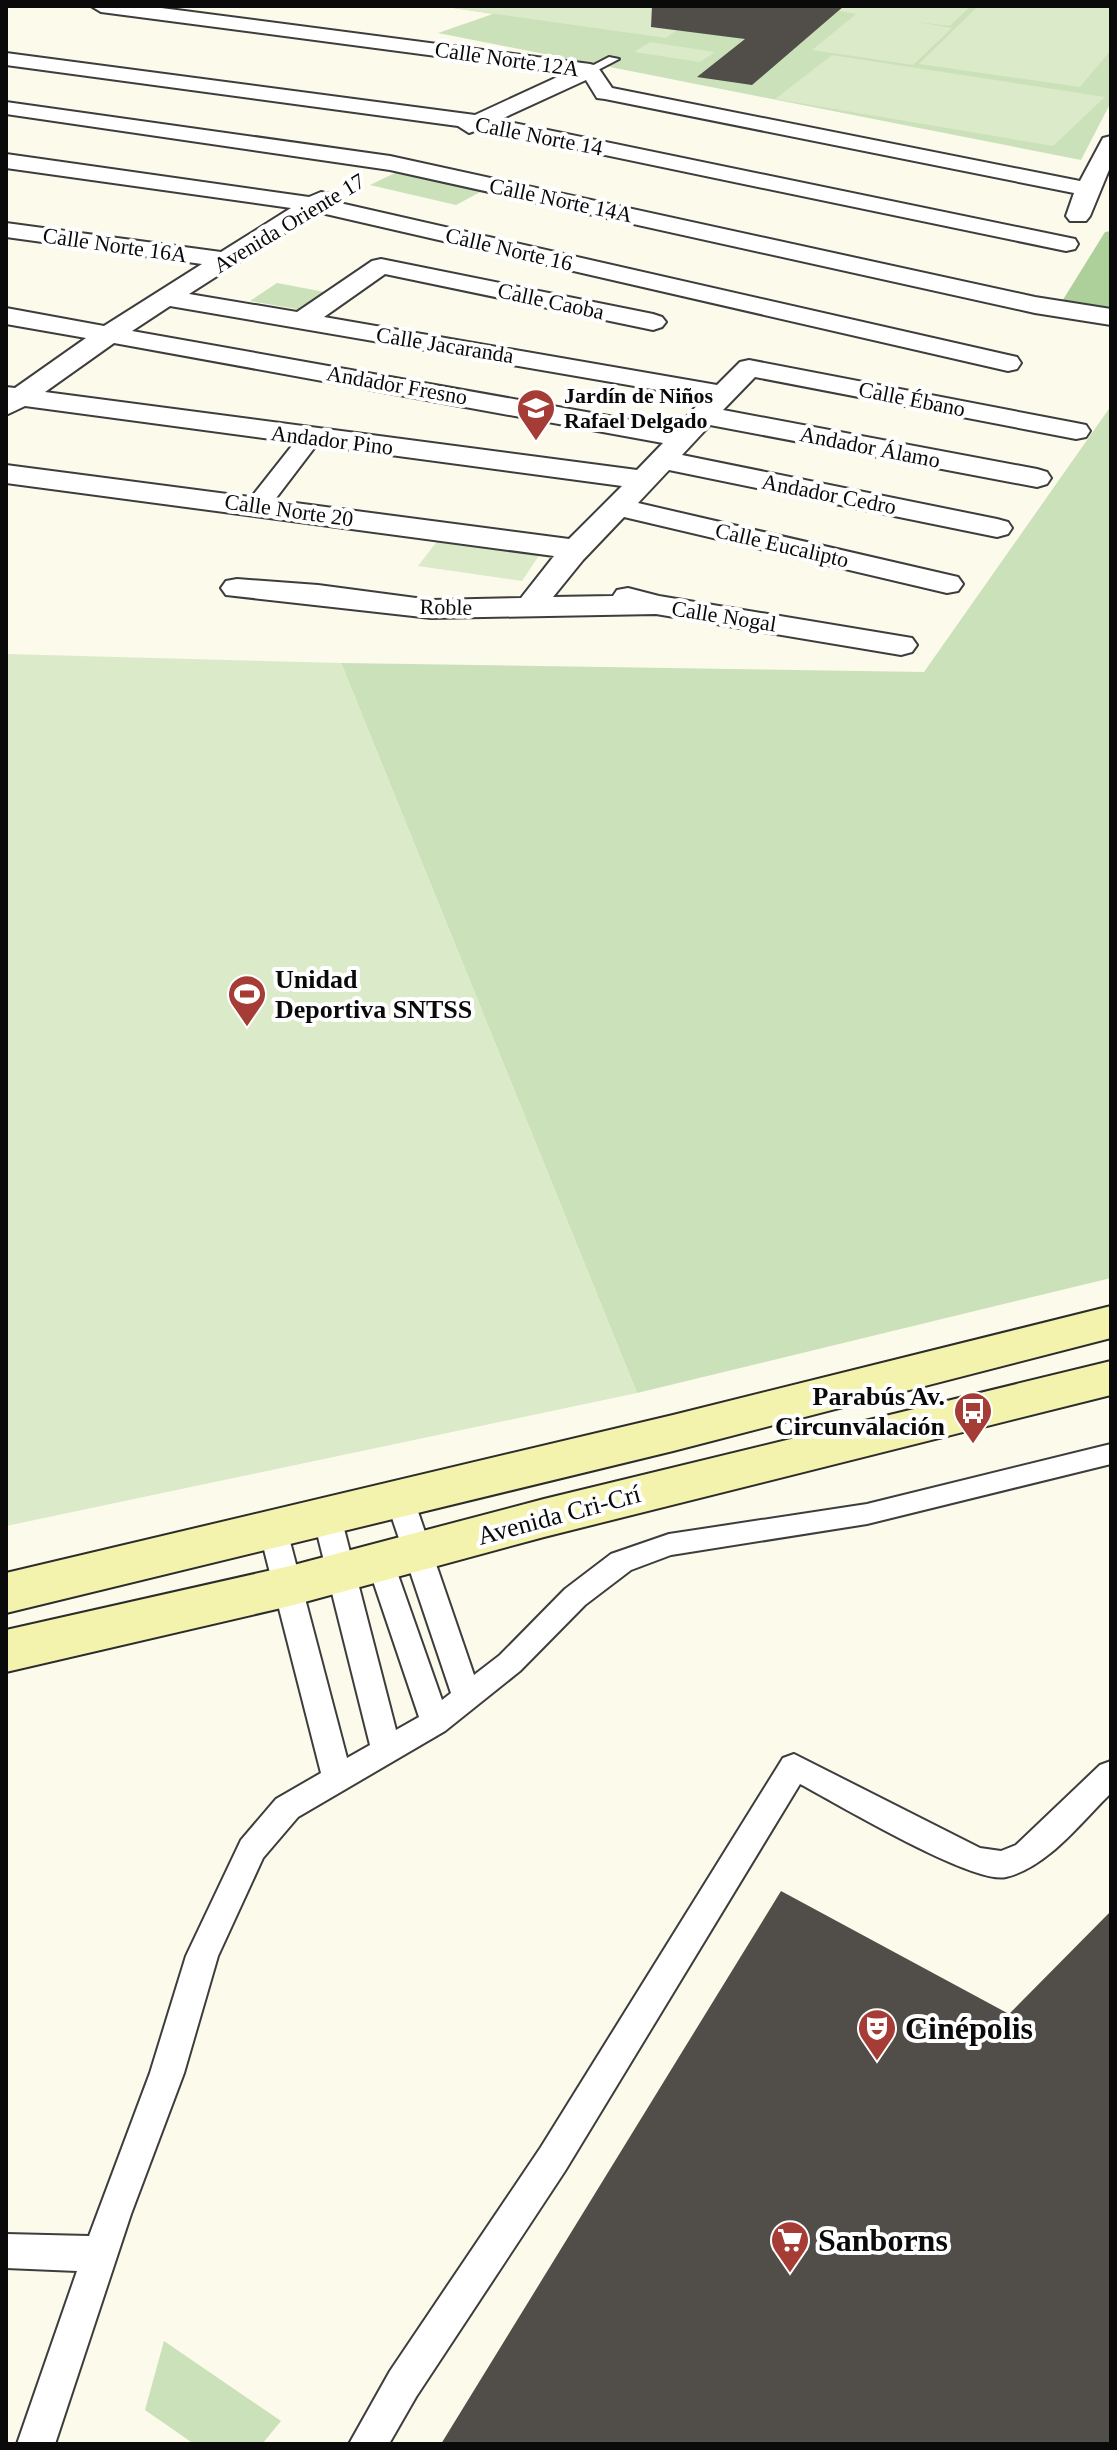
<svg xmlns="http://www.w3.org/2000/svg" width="1117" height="2450" viewBox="0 0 1117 2450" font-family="Georgia,serif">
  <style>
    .green { fill: #cae1b9 }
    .forest { fill: #add09a }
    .pitch { fill: #dbeac9 }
    .building { fill: #514d48 }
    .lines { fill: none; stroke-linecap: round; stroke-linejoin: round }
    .service-casing { stroke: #3d3d3d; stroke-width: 4 }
    .pedestrian-casing { stroke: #3d3d3d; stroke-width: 4 }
    .minor-casing { stroke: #3d3d3d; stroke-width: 4 }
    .secondary-casing { stroke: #2c2c2c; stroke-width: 4 }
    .service { fill: #fff; fill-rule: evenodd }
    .pedestrian { fill: #fff; fill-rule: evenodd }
    .minor { fill: #fff; fill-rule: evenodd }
    .secondary { fill: #f4f3ae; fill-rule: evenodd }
    .labels { text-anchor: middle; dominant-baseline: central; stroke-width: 8; stroke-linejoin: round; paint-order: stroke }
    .far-street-label { font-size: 22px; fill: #0a0a0a; stroke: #fff }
    .far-poi-label { font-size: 22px; font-weight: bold; fill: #0a0a0a; stroke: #fff; text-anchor: start }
    .poi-label { font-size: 26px; font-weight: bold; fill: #0a0a0a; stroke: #fff; text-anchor: start }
    .street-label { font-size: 26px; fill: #0a0a0a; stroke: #fff }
    .near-poi-label { font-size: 32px; font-weight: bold; fill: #0a0a0a; stroke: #fff; text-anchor: start }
  </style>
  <rect width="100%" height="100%" fill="#fcfaea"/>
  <g class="green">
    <polygon points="441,6 1111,6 1111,102 1081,160 438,33 493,14"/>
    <polygon points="397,172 482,191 456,205 370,185"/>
    <polygon points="277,283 330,293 303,310 250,301"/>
    <polygon points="1111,406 1111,1278 637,1393 341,663 924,672"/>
    <polygon points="164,2341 281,2421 262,2444 194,2444 145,2410"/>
  </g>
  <polygon class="forest" points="1111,231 1111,311 1061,303 1105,232"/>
  <g class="pitch">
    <polygon points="439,6 710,6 666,38"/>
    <polygon points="845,6 971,6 950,26 917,22 952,28 913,65 812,50 856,14 839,11"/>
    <polygon points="978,6 1111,8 1111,50 1080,87 919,64"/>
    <polygon points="650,42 715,52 700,62 634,52"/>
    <polygon points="832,55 1105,97 1053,146 775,99"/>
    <polygon points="438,540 540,554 522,581 418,566"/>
    <polygon points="6,654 341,663 637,1393 6,1526"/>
  </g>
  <g class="building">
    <polygon points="652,6 844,6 752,85 697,77 745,39 651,27"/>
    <polygon points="781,1891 1009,2014 1111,1911 1111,2444 441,2444"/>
  </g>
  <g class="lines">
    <defs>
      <g id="service">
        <polygon points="609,57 619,59 594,72 584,70"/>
        <polygon points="1111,1444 1111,1464 867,1524 671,1555 631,1570 585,1605 520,1671 445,1731 298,1817 263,1858 218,1956 184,2073 131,2214 55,2444 17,2444 77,2271 6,2268 6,2234 89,2236 150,2073 186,1956 241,1840 276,1799 321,1773 259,1530 263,1523 273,1520 283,1523 287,1530 347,1758 370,1745 313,1517 317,1510 327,1507 337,1510 341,1517 396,1730 419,1717 367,1563 371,1555 381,1552 391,1555 442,1700 451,1693 386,1500 390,1493 400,1490 410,1493 414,1500 474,1675 500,1655 565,1589 611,1554 669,1534 867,1504"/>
        <path d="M794 1754 980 1848 1001 1851 1016 1845 1100 1765 1111 1761V1793C1081 1822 1048 1867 1006 1877 973 1885 836 1803 800 1784L565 2171 416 2397 389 2444H349L390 2371 541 2147 783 1758Z"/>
      </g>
      <polygon id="pedestrian" points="310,431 318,433 322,438 318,443 267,510 249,510 246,505 249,500 302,433"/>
      <g id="minor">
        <polygon points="91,6 146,6 590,64 597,66 612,88 1080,181 1103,138 1111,136 1111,165 1090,216 1086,221 1070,221 1066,216 1074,193 605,99 597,98 586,80 499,120 1075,239 1078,244 1075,249 1066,251 480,129 469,133 458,126 6,65 6,53 475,115 566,73 101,12"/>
        <polygon points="6,102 390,156 1035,297 1111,309 1111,325 1035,313 390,170 6,114"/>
        <path d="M6 154 309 197 321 192 329 194 331 201 1008 355 1017 357 1021 363 1017 369 1008 371 317 212 189 294 297 312 372 261 381 259 653 314 662 317 666 322 662 327 653 330 385 274 324 317 717 385 740 362 749 360 1076 423 1086 425 1090 431 1086 437 1076 439 755 377 723 410 1037 469 1047 472 1051 478 1047 484 1037 487 710 425 682 455 997 519 1008 522 1012 528 1008 534 997 537 669 470 638 503 958 577 963 584 958 591 947 593 624 517 583 560 553 597 613 596 617 590 628 588 659 596 912 638 917 645 912 652 901 655 656 614 431 618 226 595 221 588 226 581 237 579 318 585 431 600 521 598 554 556 6 483V465L569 539 622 486 25 406 6 415V387L15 388 86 338 6 324V308L104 326 202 264 6 237V223L221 252 291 208 6 168ZM170 306 704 398 676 428 132 331ZM114 343 663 443 637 470 45 392Z"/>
      </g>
      <g id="secondary">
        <polygon points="1111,1306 1111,1338 673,1451 6,1613 6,1573 673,1415"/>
        <polygon points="1111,1361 1111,1395 544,1537 290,1606 6,1672 6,1630 290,1566 544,1499"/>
      </g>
    </defs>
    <use href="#service" class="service-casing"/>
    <use href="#pedestrian" class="pedestrian-casing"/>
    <use href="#minor" class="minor-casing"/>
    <use href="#secondary" class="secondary-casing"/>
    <use href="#service" class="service"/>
    <use href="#pedestrian" class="pedestrian"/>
    <use href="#minor" class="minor"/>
    <use href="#secondary" class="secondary"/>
  </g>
  <defs>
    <symbol id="school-pin" viewBox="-11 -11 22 30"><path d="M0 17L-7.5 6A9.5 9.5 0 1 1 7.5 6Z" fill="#a63c36" stroke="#fff"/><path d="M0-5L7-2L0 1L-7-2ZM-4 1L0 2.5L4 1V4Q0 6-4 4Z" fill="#fff"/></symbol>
    <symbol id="stadium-pin" viewBox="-11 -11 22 30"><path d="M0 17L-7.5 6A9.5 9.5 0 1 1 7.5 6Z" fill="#a63c36" stroke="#fff"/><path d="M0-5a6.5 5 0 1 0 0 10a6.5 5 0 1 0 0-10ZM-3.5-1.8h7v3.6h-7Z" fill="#fff"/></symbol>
    <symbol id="bus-pin" viewBox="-11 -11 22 30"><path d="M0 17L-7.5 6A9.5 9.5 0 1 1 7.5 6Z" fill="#a63c36" stroke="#fff"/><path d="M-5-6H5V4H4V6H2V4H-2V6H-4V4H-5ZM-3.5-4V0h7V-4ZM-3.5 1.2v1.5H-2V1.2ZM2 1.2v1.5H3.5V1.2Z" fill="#fff"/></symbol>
    <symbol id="theatre-pin" viewBox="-11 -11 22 30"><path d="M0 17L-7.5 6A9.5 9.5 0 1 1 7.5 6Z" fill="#a63c36" stroke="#fff"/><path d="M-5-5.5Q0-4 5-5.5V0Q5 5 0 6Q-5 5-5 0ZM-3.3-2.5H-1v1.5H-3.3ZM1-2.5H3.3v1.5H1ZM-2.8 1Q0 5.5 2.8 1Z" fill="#fff"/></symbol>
    <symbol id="supermarket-pin" viewBox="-11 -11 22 30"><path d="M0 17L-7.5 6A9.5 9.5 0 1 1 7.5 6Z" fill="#a63c36" stroke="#fff"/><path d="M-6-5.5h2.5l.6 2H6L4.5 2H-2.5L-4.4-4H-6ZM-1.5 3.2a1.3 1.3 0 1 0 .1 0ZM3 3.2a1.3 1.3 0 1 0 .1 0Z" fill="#fff"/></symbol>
  </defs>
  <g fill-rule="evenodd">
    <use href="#school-pin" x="514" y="386" width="44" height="60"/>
    <use href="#stadium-pin" x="225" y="972" width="44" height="60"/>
    <use href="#bus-pin" x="951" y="1389" width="44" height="60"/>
    <use href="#theatre-pin" x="855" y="2006" width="44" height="60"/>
    <use href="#supermarket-pin" x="768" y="2218" width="44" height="60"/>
  </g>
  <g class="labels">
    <g class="far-street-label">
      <text transform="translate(507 59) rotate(8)">Calle Norte 12A</text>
      <text transform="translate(539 136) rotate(11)">Calle Norte 14</text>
      <text transform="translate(561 200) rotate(12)">Calle Norte 14A</text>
      <text transform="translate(289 223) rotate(-31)">Avenida Oriente 17</text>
      <text transform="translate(115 245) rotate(8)">Calle Norte 16A</text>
      <text transform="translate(509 249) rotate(13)">Calle Norte 16</text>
      <text transform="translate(551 301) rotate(12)">Calle Caoba</text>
      <text transform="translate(445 345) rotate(9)">Calle Jacaranda</text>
      <text transform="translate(397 385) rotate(10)">Andador Fresno</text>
      <text transform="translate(912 399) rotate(11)">Calle Ébano</text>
      <text transform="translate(332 440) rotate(7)">Andador Pino</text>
      <text transform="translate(870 447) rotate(11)">Andador Álamo</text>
      <text transform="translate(829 494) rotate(11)">Andador Cedro</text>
      <text transform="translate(289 510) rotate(8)">Calle Norte 20</text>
      <text transform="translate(782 545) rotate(13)">Calle Eucalipto</text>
      <text transform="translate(446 607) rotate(1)">Roble</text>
      <text transform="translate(724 616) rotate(9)">Calle Nogal</text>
    </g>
    <g class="far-poi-label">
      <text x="564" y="395">Jardín de Niños<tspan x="564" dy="25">Rafael Delgado</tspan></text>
    </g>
    <g class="poi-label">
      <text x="275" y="979">Unidad<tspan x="275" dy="30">Deportiva SNTSS</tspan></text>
      <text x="945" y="1396" text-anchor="end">Parabús Av.<tspan x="945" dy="30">Circunvalación</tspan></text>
    </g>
    <g class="street-label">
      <text transform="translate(559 1515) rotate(-15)">Avenida Cri-Crí</text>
    </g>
    <g class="near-poi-label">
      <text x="905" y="2028">Cinépolis</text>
      <text x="818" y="2240">Sanborns</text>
    </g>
  </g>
  <rect width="1117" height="2450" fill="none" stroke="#0a0a0a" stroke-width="16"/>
</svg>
